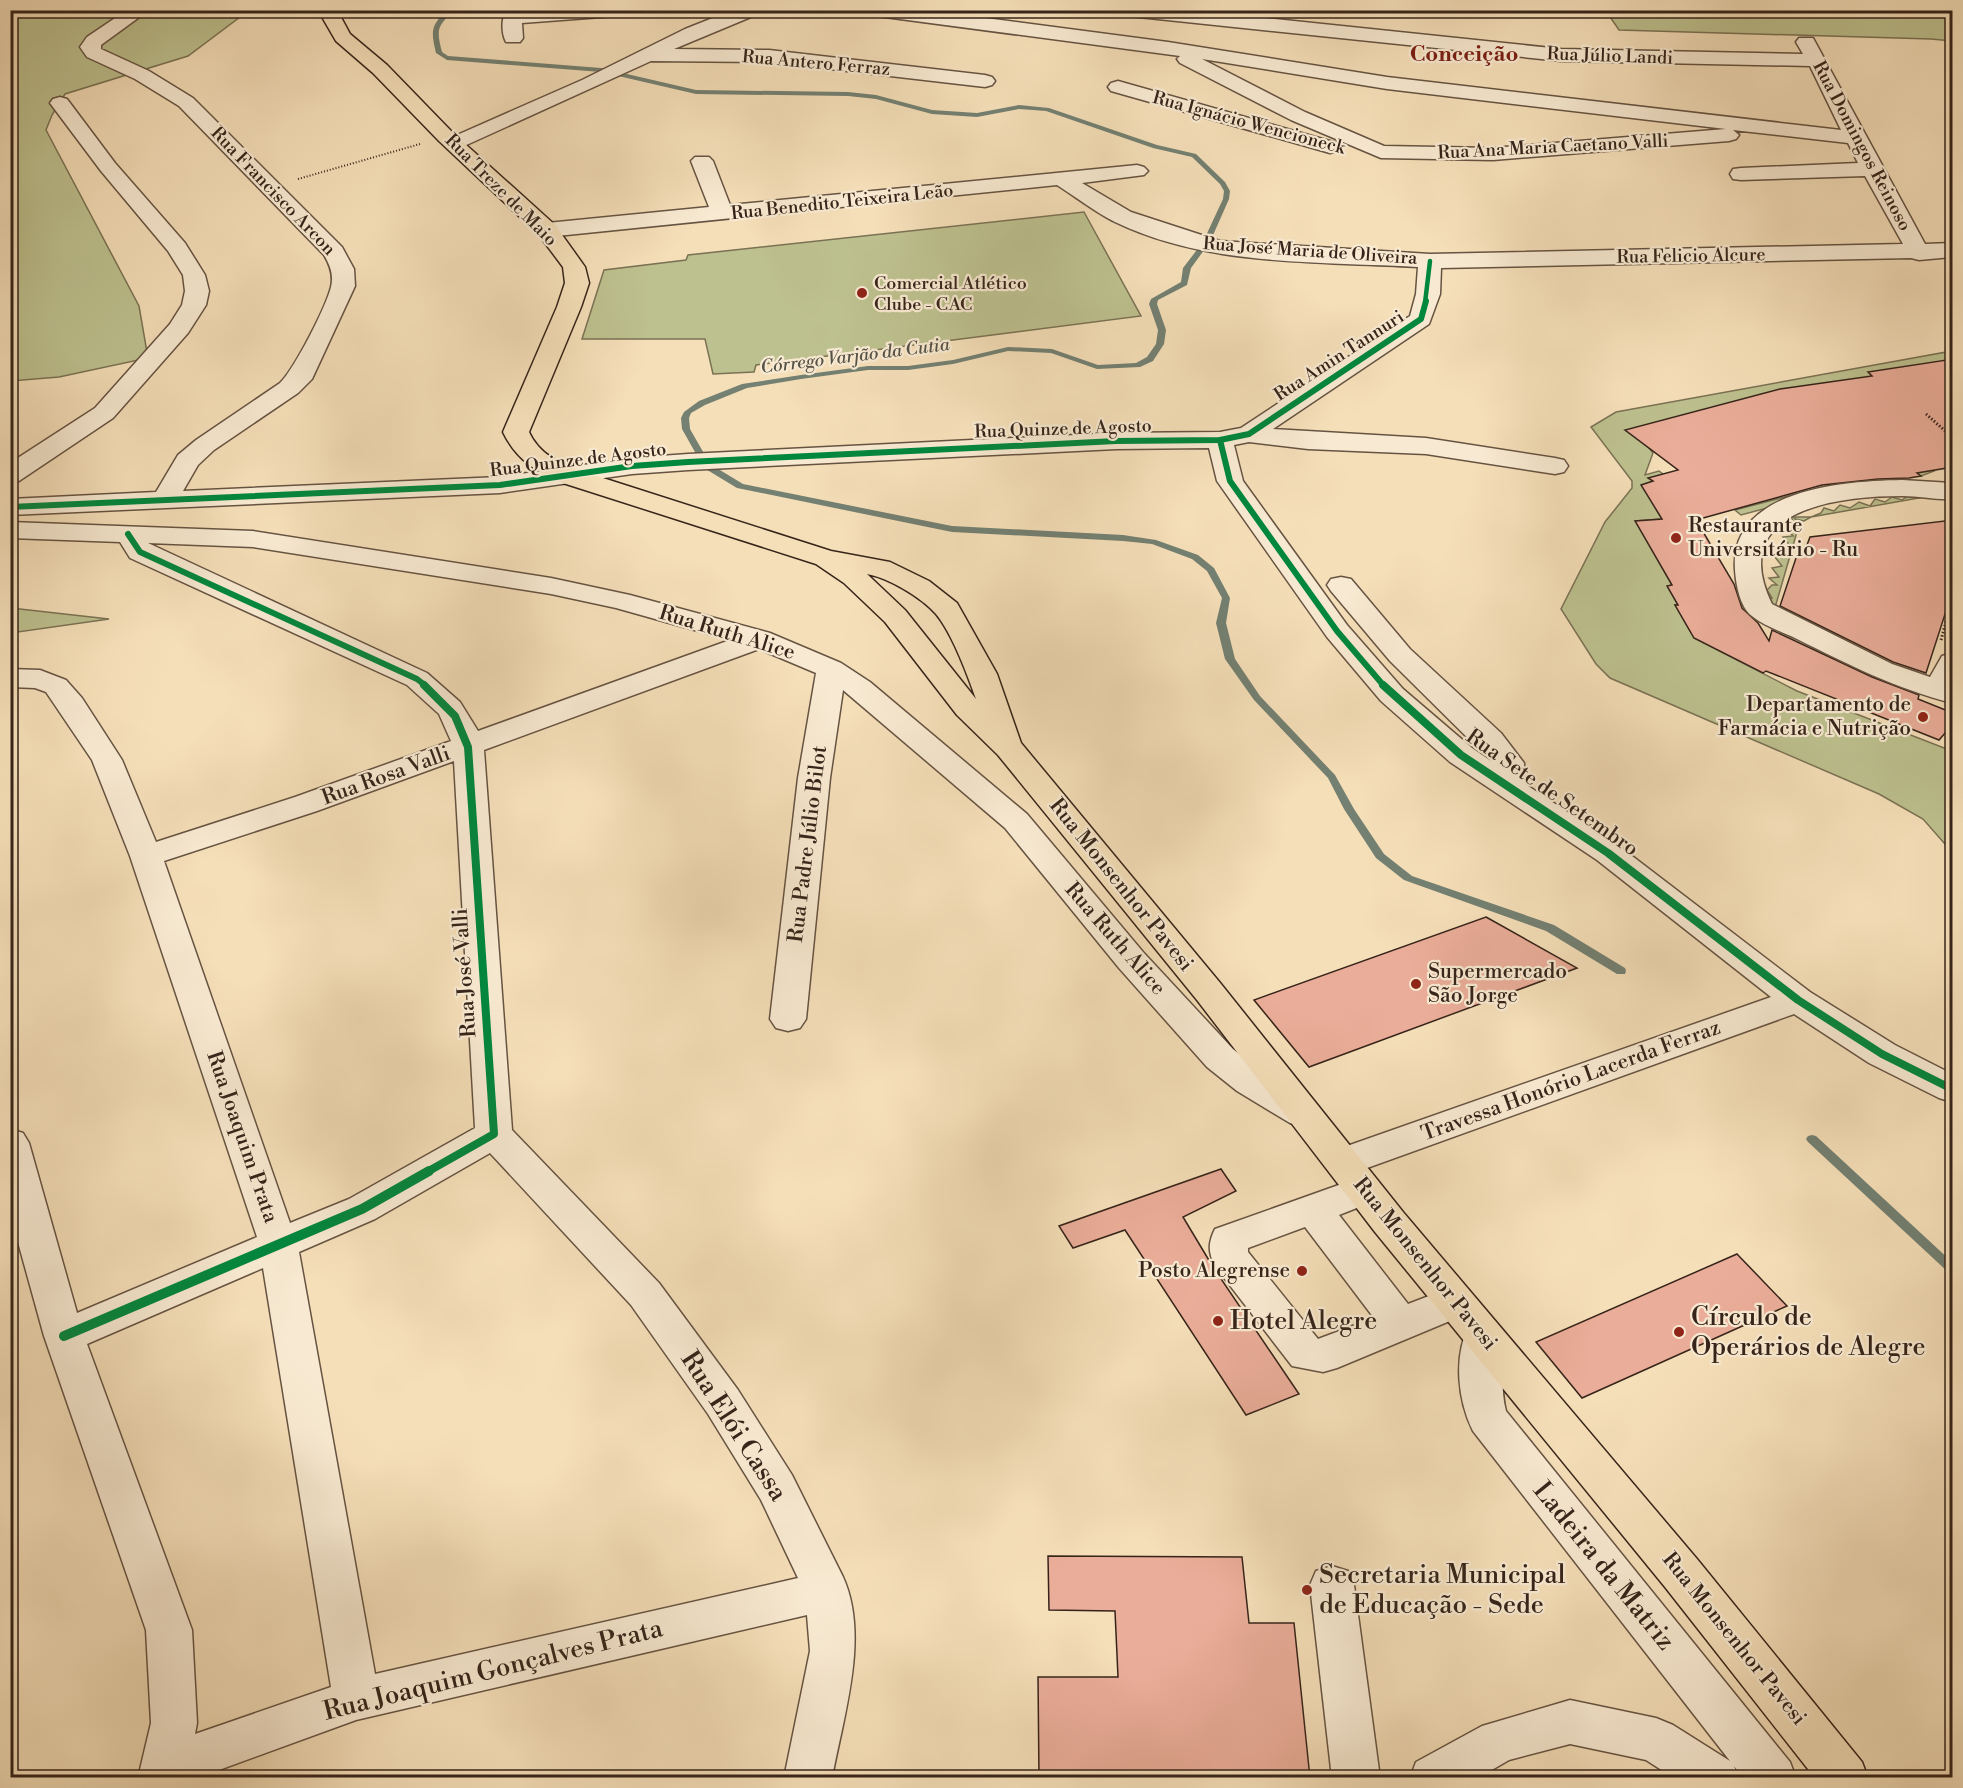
<svg xmlns="http://www.w3.org/2000/svg" width="1963" height="1788" viewBox="0 0 1963 1788" font-family="'Libre Bodoni',serif">
  <style>
    .green { fill: #bdc18f; stroke: #7a7254; stroke-width: 1.5 }
    .lines { fill: none; stroke-linecap: round; stroke-linejoin: round }
    .stream { fill: #738072; fill-rule: evenodd }
    .building { fill: #eaad99; stroke: #36241a; stroke-width: 1.5 }
    .minor-casing { stroke: #665342; stroke-width: 3 }
    .highway-casing { stroke: #36241a; stroke-width: 3 }
    .path-far1 { stroke: #36241a; stroke-width: 2; stroke-dasharray: 1 2; stroke-linecap: butt }
    .path { stroke: #36241a; stroke-width: 3; stroke-dasharray: 1.5 2; stroke-linecap: butt }
    .minor { fill: #f8ead2; fill-rule: evenodd }
    .highway { fill: #f5dfb9; fill-rule: evenodd }
    .cycleway-far3-casing { stroke: #f8ead2; stroke-width: 7 }
    .cycleway-far2-casing { stroke: #f8ead2; stroke-width: 9 }
    .cycleway-far1-casing { stroke: #f8ead2; stroke-width: 11 }
    .cycleway-casing { stroke: #f8ead2; stroke-width: 14 }
    .cycleway-far3 { stroke: #00873e; stroke-width: 4.5 }
    .cycleway-far2 { stroke: #00873e; stroke-width: 6 }
    .cycleway-far1 { stroke: #00873e; stroke-width: 8 }
    .cycleway { stroke: #00873e; stroke-width: 10 }
    .poi-dot { fill: #8f2418; stroke: #f8ead2; stroke-width: 2 }
    .labels { text-anchor: middle; dominant-baseline: central; stroke-width: 4.5; stroke-linejoin: round; paint-order: stroke }
    .far-street-label { font-size: 18px; fill: #36241a; stroke: #f8ead2 }
    .far-poi-label { font-size: 18px; fill: #36241a; stroke: #f8ead2; text-anchor: start }
    .far-water-label { font-size: 18px; font-style: italic; fill: #555246; stroke: #f8ead2 }
    .poi-label { font-size: 21px; fill: #36241a; stroke: #f8ead2; text-anchor: start }
    .street-label { font-size: 21px; fill: #36241a; stroke: #f8ead2 }
    .far-district-label { font-size: 22px; font-weight: bold; fill: #7a1f14; stroke: #f8ead2 }
    .near-poi-label { font-size: 26px; fill: #36241a; stroke: #f8ead2; text-anchor: start }
    .near-street-label { font-size: 26px; fill: #36241a; stroke: #f8ead2 }
  </style>
  <rect width="100%" height="100%" fill="#f5dfb9"/>
  <filter id="stains"><feTurbulence type="fractalNoise" baseFrequency=".00333" numOctaves="4"/><feColorMatrix values="0 0 0 0 .2 0 0 0 0 .09 0 0 0 0 .02 0 0 0 .5 -.17"/></filter>
  <radialGradient id="worn" r=".72"><stop offset=".6" stop-color="#630" stop-opacity="0"/><stop offset="1" stop-color="#630" stop-opacity=".3"/></radialGradient>
  <g class="green">
    <polygon points="11,11 248,11 188,56 65,94 52,115 46,130 139,306 148,358 59,377 11,381"/>
    <polygon points="1606,11 1952,11 1952,41 1931,39 1619,30"/>
    <polygon points="1084,212 1141,316 756,365 754,372 713,374 705,339 582,339 604,270 686,260 688,255"/>
    <polygon points="1952,351 1952,408 1863,412 1934,471 1921,476 1831,438 1885,483 1864,482 1741,515 1735,510 1860,477 1649,448 1653,453 1645,475 1659,471 1685,490 1650,499 1662,519 1636,521 1672,585 1668,586 1678,605 1675,605 1694,638 1797,691 1952,751 1952,852 1923,819 1879,794 1610,678 1596,664 1561,609 1605,522 1632,488 1632,481 1591,427 1616,412"/>
    <polygon points="1910,494 1919,498 1811,517 1804,521 1795,519 1799,525 1774,611 1764,600 1772,598 1767,590 1772,585 1777,585 1769,578 1779,577 1772,568 1782,566 1775,557 1786,556 1779,547 1790,546 1783,537 1793,536 1785,527 1795,525 1791,517 1811,517 1821,513 1824,508 1834,511 1840,505 1850,508 1859,502 1870,506 1875,499 1885,502 1892,497 1902,500"/>
    <polygon points="10,608 11,608 109,619 11,633"/>
  </g>
  <g class="lines">
    <g class="stream">
      <path d="M448 10H455C437 26 436 29 442 52L448 56 601 68 696 90 848 92 876 95 932 110 977 113 1019 105 1049 108 1157 145 1196 154 1225 182 1230 191 1229 199 1210 242 1191 268 1187 285 1158 300 1157 304 1166 330 1164 344 1153 361 1140 367 1097 369 1051 353 1008 351 953 364 908 370H868L801 379 747 388 705 405 691 413 689 418 690 429 710 464 743 484 952 526 1123 535 1156 540 1198 555 1214 568 1230 598 1226 623 1235 659 1260 696 1335 775 1354 809 1384 854 1412 876 1554 925 1625 968 1626 971 1625 974H1617L1546 931 1404 880 1376 858 1344 809 1328 778 1254 700 1225 659 1216 623 1222 598 1207 571 1192 559 1152 544 1123 541 952 532 737 488 704 468 682 429 681 418 684 412 699 401 742 384 801 375 868 366H908L953 360 1008 347 1052 349 1098 365 1136 363 1147 357 1156 344 1158 330 1149 304 1151 299 1181 282 1183 268 1203 242 1223 199 1224 191 1220 184 1192 157 1153 148 1046 111 1019 109 977 117 932 114 876 99 848 96 696 94 601 72 447 60 436 53C431 32 430 25 448 10Z"/>
      <polygon points="1812,1135 1816,1136 1952,1262 1952,1274 1948,1272 1808,1142 1806,1139 1808,1136"/>
    </g>
  </g>
  <g class="building">
    <polygon points="1953,359 1953,467 1917,473 1921,476 1909,478 1878,479 1822,485 1696,520 1734,584 1742,608 1758,623 1769,641 1772,630 1872,677 1919,695 1918,699 1953,713 1953,724 1939,740 1766,671 1763,673 1694,638 1675,605 1678,605 1667,586 1672,585 1635,521 1662,519 1641,485 1653,481 1648,478 1678,470 1625,430 1780,389 1872,376 1868,372"/>
    <polygon points="1953,520 1953,609 1947,608 1926,673 1893,662 1780,606 1798,552 1804,553 1810,537"/>
    <polygon points="1486,917 1577,968 1309,1067 1254,1000"/>
    <polygon points="1221,1169 1236,1191 1183,1217 1213,1267 1299,1394 1246,1415 1125,1230 1073,1248 1059,1226"/>
    <polygon points="1737,1254 1787,1306 1582,1398 1536,1342"/>
    <polygon points="1048,1556 1242,1557 1249,1623 1294,1623 1310,1778 1039,1778 1038,1677 1118,1677 1115,1611 1049,1610"/>
  </g>
  <g class="lines">
    <defs>
      <g id="minor">
        <path d="M127 10H149L101 45V49L149 71 193 98 342 247 354 269 355 286 312 379 298 393 214 450 198 465 183 491 500 477 632 458 688 454 1116 433 1220 432 1241 428 1410 316 1416 294 1418 267C1318 261 1208 267 1115 222 1095 212 1076 197 1057 185L547 237 539 235 536 230 539 225 547 223 709 207 691 161 695 157H709L713 161 730 205 1137 165 1144 167 1148 171 1144 175 1082 183 1131 212 1220 241 1430 254 1903 244 1865 176 1741 180 1733 179 1730 174 1733 169 1741 168 1858 163 1848 143 1733 130 1739 135 1736 139 1729 141 1493 160 1381 158 1291 120 1180 63 1177 59 1180 56 877 16 868 10H924L1168 42 1387 77 1841 130 1810 66 1561 61 1129 16 1120 10H1188L1561 49 1803 54 1796 42 1799 38H1813L1925 244 1952 243V257L1919 260 1911 258 1441 268 1440 294 1429 324 1273 429 1426 438 1555 458 1564 460 1568 466 1564 472 1555 474 1426 454 1308 449 1249 442 1234 445 1243 481 1347 625 1403 689 1472 748 1491 761 1390 661 1331 591 1327 585 1331 579 1341 577 1351 579 1410 649 1501 733 1524 763 1525 784 1619 846 1810 992 1895 1045 1952 1074V1102L1939 1098 1869 1063 1794 1014 1356 1172 1343 1176 1330 1172 1324 1162 1330 1152 1771 997 1597 860 1450 762 1381 701 1327 637 1217 481 1209 448 1116 449 688 470 632 474 500 493 10 515V499L156 492 178 455 196 440 280 383C295 368 326 307 331 287 334 275 330 265 324 255L179 106 135 79 87 57 80 47 87 37ZM1202 59 1387 89 1726 129 1493 148 1384 146 1305 112Z"/>
        <path d="M536 10H624L615 16 522 23 523 38 520 42H506C502 35 501 21 505 14Z"/>
        <polygon points="733,10 760,10 758,14 674,49 769,50 985,75 992,77 995,81 992,85 985,87 769,62 651,61 462,147 448,147 445,143 448,139 582,80 685,29"/>
        <polygon points="1118,81 1337,143 1340,147 1337,151 1330,153 1111,91 1108,87 1111,83"/>
        <polygon points="60,97 67,99 115,163 185,243 205,275 209,291 206,305 188,333 113,418 19,481 10,483 10,463 95,408 170,324 182,305 185,291 183,275 168,251 101,171 50,103 53,99"/>
        <path d="M1902 480 1952 483V499C1936 500 1919 496 1902 496 1836 496 1726 510 1772 604L1892 664 1930 677 1942 656 1952 653V703C1897 689 1847 664 1797 639 1783 632 1764 626 1752 616 1740 607 1736 585 1735 570 1729 489 1844 481 1902 480Z"/>
        <path d="M10 522 253 531 551 578 630 595 770 633 841 663 870 682 1027 814 1143 952 1233 1049 1263 1073 1316 1105 1321 1114 1316 1123 1303 1127 1290 1123 1237 1091 1207 1067 1119 968 1005 828 843 690 830 778 806 1019 800 1028 788 1031 776 1028 770 1019 798 778 816 673 759 649 484 750 512 1130 659 1283 738 1390 792 1475 843 1577C870 1636 843 1717 832 1778H784L810 1651 807 1615 356 1720 197 1778H138L151 1723 146 1630 44 1336 10 1213V1129L23 1133 29 1143 77 1313 257 1237 130 856 92 760 46 692 35 688 10 687V669L40 670 66 680 82 698 122 760 156 842 295 797 451 741 439 714 407 685 130 558 120 542 10 538ZM148 543 253 547 551 594 616 608 730 640 478 731 460 702 427 673ZM454 761 475 1128 349 1199 290 1223 164 861 317 811ZM490 1153 631 1305 708 1414 761 1500 798 1578 375 1674 299 1252 375 1219ZM263 1268 331 1687 195 1734 197 1723 192 1630 87 1344Z"/>
        <path d="M1364 1176 1377 1180 1383 1190 1377 1200 1339 1215 1408 1304 1455 1286 1469 1291 1475 1302 1469 1313 1337 1368 1323 1372 1292 1366 1215 1266C1208 1252 1208 1243 1215 1229ZM1305 1227 1374 1318 1318 1339 1248 1252V1248Z"/>
        <path d="M1483 1321 1497 1326C1508 1347 1498 1383 1506 1411L1790 1762 1796 1778H1743L1734 1766 1739 1778H1674L1646 1760 1570 1744 1509 1760 1478 1778H1410L1416 1762 1482 1726 1570 1700 1656 1718 1673 1725 1730 1761 1473 1431C1458 1401 1453 1357 1469 1326Z"/>
        <polygon points="1332,1566 1348,1571 1354,1585 1380,1778 1332,1778 1310,1585 1316,1571"/>
      </g>
      <path id="highway" d="M318 10H337L350 34 387 65 453 133 555 225 585 267 589 283 581 307 529 432C539 454 559 463 581 471L831 551 890 562 929 581 957 603 997 674 1021 743 1221 984 1403 1212 1697 1559 1862 1762 1868 1778H1815L1665 1587 1375 1232 1197 1000 998 755 957 715 885 622 844 583 816 564 563 483C536 472 516 459 503 432L557 307 565 283 563 267 539 235 439 141 373 73 336 41ZM867 574C889 578 921 597 936 614 952 633 968 676 976 699L905 610Z"/>
    </defs>
    <use href="#minor" class="minor-casing"/>
    <use href="#highway" class="highway-casing"/>
    <polyline class="path-far1" points="298,179 420,144"/>
    <g class="path">
      <polyline points="1926,414 1952,437"/>
      <polyline points="1941,640 1949,611 1952,611"/>
    </g>
    <use href="#minor" class="minor"/>
    <use href="#highway" class="highway"/>
    <defs>
      <polyline id="cycleway-far3" points="1425,303 1430,261"/>
      <g id="cycleway-far2">
        <polyline points="1220,440 1230,481 1337,631 1384,686"/>
        <polyline points="10,507 500,485 632,466 688,462 1116,441 1220,440 1249,434 1421,319 1426,301"/>
        <polyline points="128,534 140,552 417,679 426,686"/>
      </g>
      <g id="cycleway-far1">
        <polyline points="424,685 455,716 468,747 494,1134 427,1172"/>
        <polyline points="1383,685 1461,755 1608,853 1798,1000 1882,1054 1952,1089"/>
      </g>
      <polyline id="cycleway" points="64,1336 362,1209 429,1171"/>
    </defs>
    <use href="#cycleway-far3" class="cycleway-far3-casing"/>
    <use href="#cycleway-far2" class="cycleway-far2-casing"/>
    <use href="#cycleway-far1" class="cycleway-far1-casing"/>
    <use href="#cycleway" class="cycleway-casing"/>
    <use href="#cycleway-far3" class="cycleway-far3"/>
    <use href="#cycleway-far2" class="cycleway-far2"/>
    <use href="#cycleway-far1" class="cycleway-far1"/>
    <use href="#cycleway" class="cycleway"/>
  </g>
  <g class="poi-dot">
    <circle cx="862" cy="293" r="6"/>
    <circle cx="1676" cy="538" r="6"/>
    <circle cx="1923" cy="717" r="6"/>
    <circle cx="1416" cy="984" r="6"/>
    <circle cx="1302" cy="1271" r="6"/>
    <circle cx="1218" cy="1321" r="6"/>
    <circle cx="1679" cy="1332" r="6"/>
    <circle cx="1307" cy="1590" r="6"/>
  </g>
  <g class="labels">
    <g class="far-street-label">
      <text transform="translate(1610 56) rotate(2)">Rua Júlio Landi</text>
      <text transform="translate(816 63) rotate(5)">Rua Antero Ferraz</text>
      <text transform="translate(1249 123) rotate(15)">Rua Ignácio Wencioneck</text>
      <text transform="translate(1862 146) rotate(62)">Rua Domingos Reinoso</text>
      <text transform="translate(1553 147) rotate(-3)">Rua Ana Maria Caetano Valli</text>
      <text transform="translate(501 190) rotate(45)">Rua Treze de Maio</text>
      <text transform="translate(273 191) rotate(46)">Rua Francisco Arcon</text>
      <text transform="translate(842 202) rotate(-6)">Rua Benedito Teixeira Leão</text>
      <text transform="translate(1310 251) rotate(4)">Rua José Maria de Oliveira</text>
      <text transform="translate(1691 256) rotate(-1)">Rua Felicio Alcure</text>
      <text transform="translate(1339 356) rotate(-33)">Rua Amin Tannuri</text>
      <text transform="translate(1063 429) rotate(-2)">Rua Quinze de Agosto</text>
      <text transform="translate(578 460) rotate(-7)">Rua Quinze de Agosto</text>
    </g>
    <g class="far-poi-label">
      <text x="874" y="283">Comercial Atlético<tspan x="874" dy="21">Clube - CAC</tspan></text>
    </g>
    <g class="far-water-label">
      <text transform="translate(855 356) rotate(-7)">Córrego Varjão da Cutia</text>
    </g>
    <g class="poi-label">
      <text x="1688" y="526">Restaurante<tspan x="1688" dy="24">Universitário - Ru</tspan></text>
      <text x="1911" y="705" text-anchor="end">Departamento de<tspan x="1911" dy="24">Farmácia e Nutrição</tspan></text>
      <text x="1428" y="972">Supermercado<tspan x="1428" dy="24">São Jorge</tspan></text>
      <text x="1290" y="1271" text-anchor="end">Posto Alegrense</text>
    </g>
    <g class="street-label">
      <text transform="translate(727 633) rotate(17)">Rua Ruth Alice</text>
      <text transform="translate(386 776) rotate(-20)">Rua Rosa Valli</text>
      <text transform="translate(1552 793) rotate(35)">Rua Sete de Setembro</text>
      <text transform="translate(808 844) rotate(-83)">Rua Padre Júlio Bilot</text>
      <text transform="translate(1121 885) rotate(51)">Rua Monsenhor Pavesi</text>
      <text transform="translate(1115 939) rotate(49)">Rua Ruth Alice</text>
      <text transform="translate(465 973) rotate(-94)">Rua José Valli</text>
      <text transform="translate(1571 1081) rotate(-20)">Travessa Honório Lacerda Ferraz</text>
      <text transform="translate(242 1137) rotate(71)">Rua Joaquim Prata</text>
      <text transform="translate(1425 1264) rotate(51)">Rua Monsenhor Pavesi</text>
      <text transform="translate(1734 1639) rotate(51)">Rua Monsenhor Pavesi</text>
    </g>
    <g class="far-district-label">
      <text x="1464" y="54">Conceição</text>
    </g>
    <g class="near-poi-label">
      <text x="1691" y="1317">Círculo de<tspan x="1691" dy="30">Operários de Alegre</tspan></text>
      <text x="1230" y="1321">Hotel Alegre</text>
      <text x="1319" y="1575">Secretaria Municipal<tspan x="1319" dy="30">de Educação - Sede</tspan></text>
    </g>
    <g class="near-street-label">
      <text transform="translate(734 1426) rotate(57)">Rua Elói Cassa</text>
      <text transform="translate(1604 1566) rotate(51)">Ladeira da Matriz</text>
      <text transform="translate(493 1670) rotate(-14)">Rua Joaquim Gonçalves Prata</text>
    </g>
  </g>
  <rect width="1963" height="1788" fill="none" stroke="#f5dfb9" stroke-width="36"/>
  <rect x="12" y="12" width="1939" height="1764" fill="none" stroke="#36241a" stroke-width="3"/>
  <rect x="18" y="18" width="1927" height="1752" fill="none" stroke="#36241a" stroke-width="1.5"/>
  <rect width="100%" height="100%" filter="url(#stains)"/>
  <rect width="100%" height="100%" fill="url(#worn)"/>
</svg>
